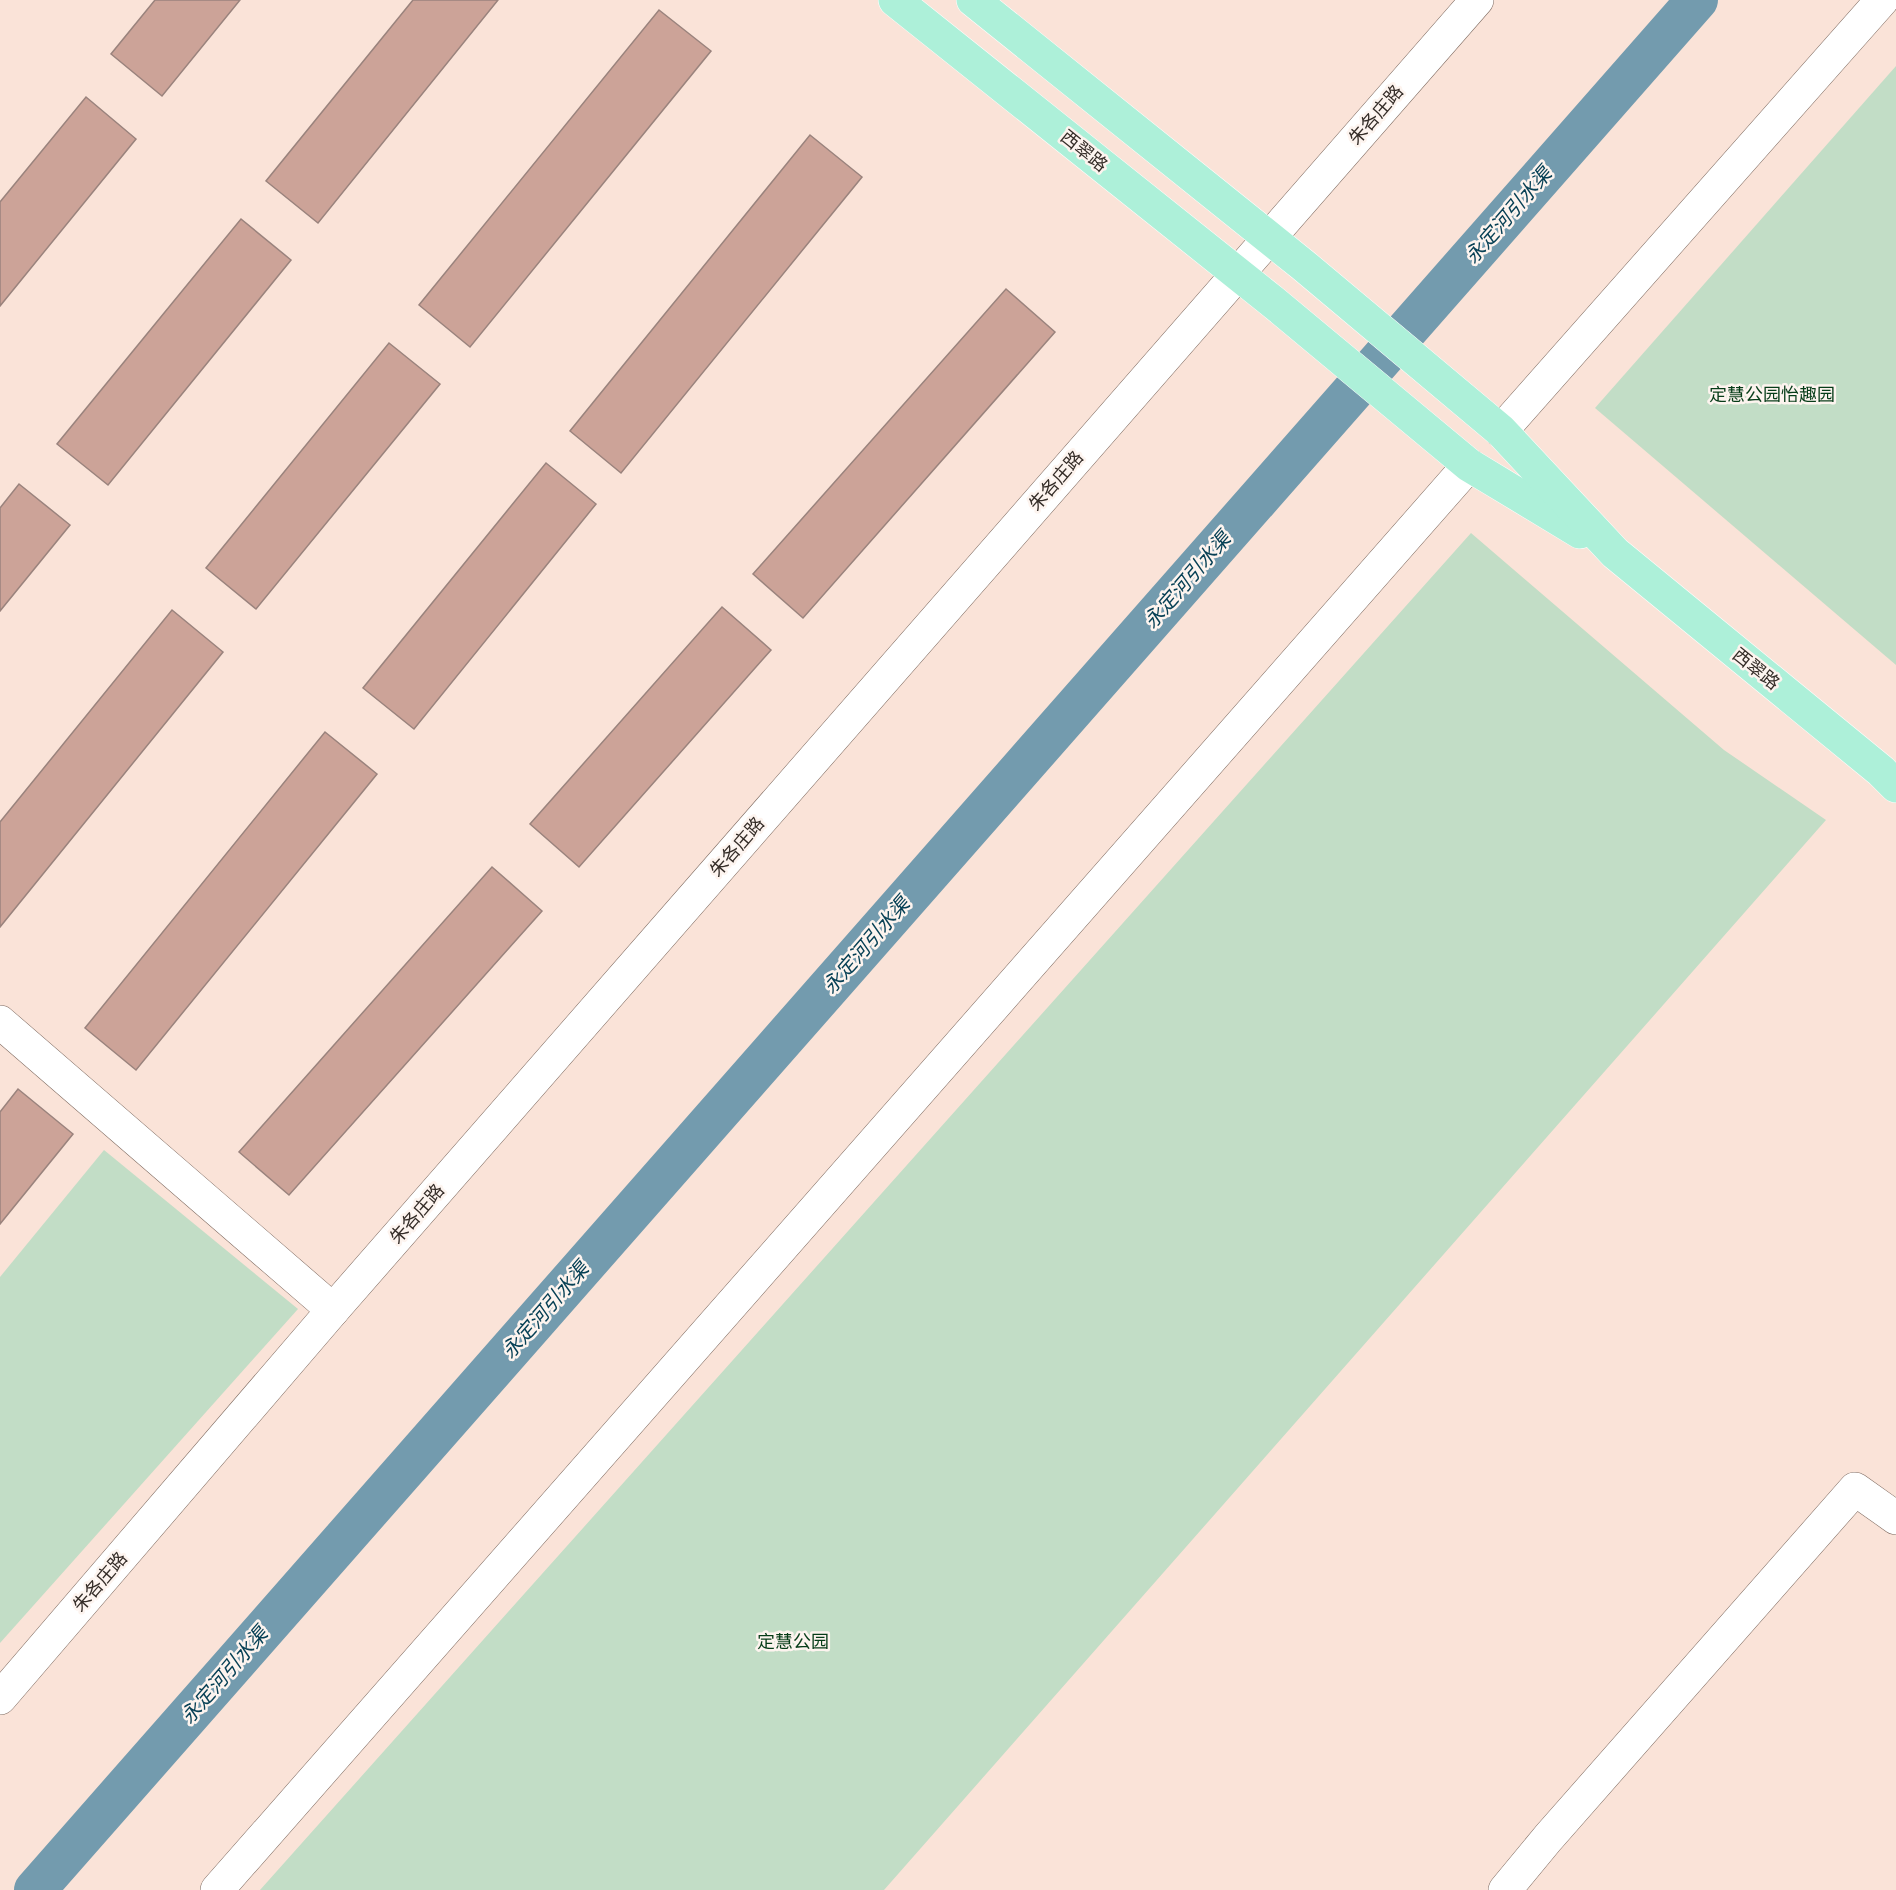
<svg xmlns="http://www.w3.org/2000/svg" width="1896" height="1890" viewBox="0 0 1896 1890" font-family="'DM Sans','Noto Sans SC',sans-serif">
  <style>
    .green { fill: #c2ddc6 }
    .lines { fill: none; stroke-linecap: round; stroke-linejoin: round }
    .canal { stroke: #739bae; stroke-width: 42 }
    .building { fill: #cca398; stroke: #9a837d; stroke-width: 1.5 }
    .minor-casing { stroke: #7f6b61; stroke-width: 34 }
    .major-casing { stroke: #fff; stroke-width: 34 }
    .minor { stroke: #fff; stroke-width: 33 }
    .major { stroke: #adf0d9; stroke-width: 33 }
    .labels { text-anchor: middle; dominant-baseline: central; stroke-width: 5; stroke-linejoin: round; paint-order: stroke }
    .street-label { font-size: 18px; fill: #352d28; stroke: #fdf4ef }
    .park-label { font-size: 18px; fill: #063c18; stroke: #fdf4ef }
    .water-label { font-size: 20px; font-style: italic; fill: #074055; stroke: #fdf4ef }
  </style>
  <rect width="100%" height="100%" fill="#fae3d8"/>
  <g class="green">
    <polygon points="1896,66 1896,665 1595,408"/>
    <polygon points="1471,533 1724,750 1826,820 884,1890 260,1890"/>
    <polygon points="104,1150 298,1309 0,1643 0,1277"/>
  </g>
  <g class="lines">
    <polyline class="canal" points="35,1890 1697,0"/>
  </g>
  <g class="building">
    <polygon points="155,0 240,0 162,96 111,54"/>
    <polygon points="413,0 498,0 318,223 266,181"/>
    <polygon points="659,10 711,51 470,347 419,305"/>
    <polygon points="86,97 136,139 0,306 0,202"/>
    <polygon points="810,135 862,177 621,473 570,431"/>
    <polygon points="241,219 291,260 108,485 57,444"/>
    <polygon points="1006,289 1055,332 803,618 753,574"/>
    <polygon points="389,343 440,384 256,609 206,568"/>
    <polygon points="546,463 596,504 414,729 363,688"/>
    <polygon points="19,484 70,525 0,611 0,508"/>
    <polygon points="722,607 771,650 579,867 530,824"/>
    <polygon points="172,610 223,652 0,927 0,822"/>
    <polygon points="325,732 377,774 136,1070 85,1028"/>
    <polygon points="492,867 542,911 289,1195 239,1152"/>
    <polygon points="18,1089 73,1134 0,1224 0,1112"/>
  </g>
  <g class="lines">
    <defs>
      <g id="minor">
        <polyline points="1501,431 1882,0"/>
        <polyline points="0,1022 333,1310"/>
        <polyline points="0,1698 333,1310 1477,0"/>
        <polyline points="217,1890 1469,465"/>
        <polyline points="1505,1890 1548,1838 1855,1489 1896,1518"/>
      </g>
      <g id="major">
        <polyline points="895,0 1273,302 1469,465 1580,532"/>
        <polyline points="973,0 1303,265 1501,431 1615,553 1881,771 1896,786"/>
      </g>
    </defs>
    <use href="#minor" class="minor-casing"/>
    <use href="#major" class="major-casing"/>
    <use href="#minor" class="minor"/>
    <use href="#major" class="major"/>
  </g>
  <g class="labels">
    <g class="street-label">
      <text transform="translate(1376 115) rotate(-49)">朱各庄路</text>
      <text transform="translate(1084 151) rotate(39)">西翠路</text>
      <text transform="translate(1056 481) rotate(-49)">朱各庄路</text>
      <text transform="translate(1756 669) rotate(39)">西翠路</text>
      <text transform="translate(737 847) rotate(-49)">朱各庄路</text>
      <text transform="translate(417 1214) rotate(-49)">朱各庄路</text>
      <text transform="translate(100 1582) rotate(-49)">朱各庄路</text>
    </g>
    <g class="park-label">
      <text x="1772" y="395">定慧公园怡趣园</text>
      <text x="793" y="1642">定慧公园</text>
    </g>
    <g class="water-label">
      <text transform="translate(1508 215) rotate(-49)">永定河引水渠</text>
      <text transform="translate(1187 580) rotate(-49)">永定河引水渠</text>
      <text transform="translate(866 945) rotate(-49)">永定河引水渠</text>
      <text transform="translate(545 1310) rotate(-49)">永定河引水渠</text>
      <text transform="translate(224 1675) rotate(-49)">永定河引水渠</text>
    </g>
  </g>
</svg>
